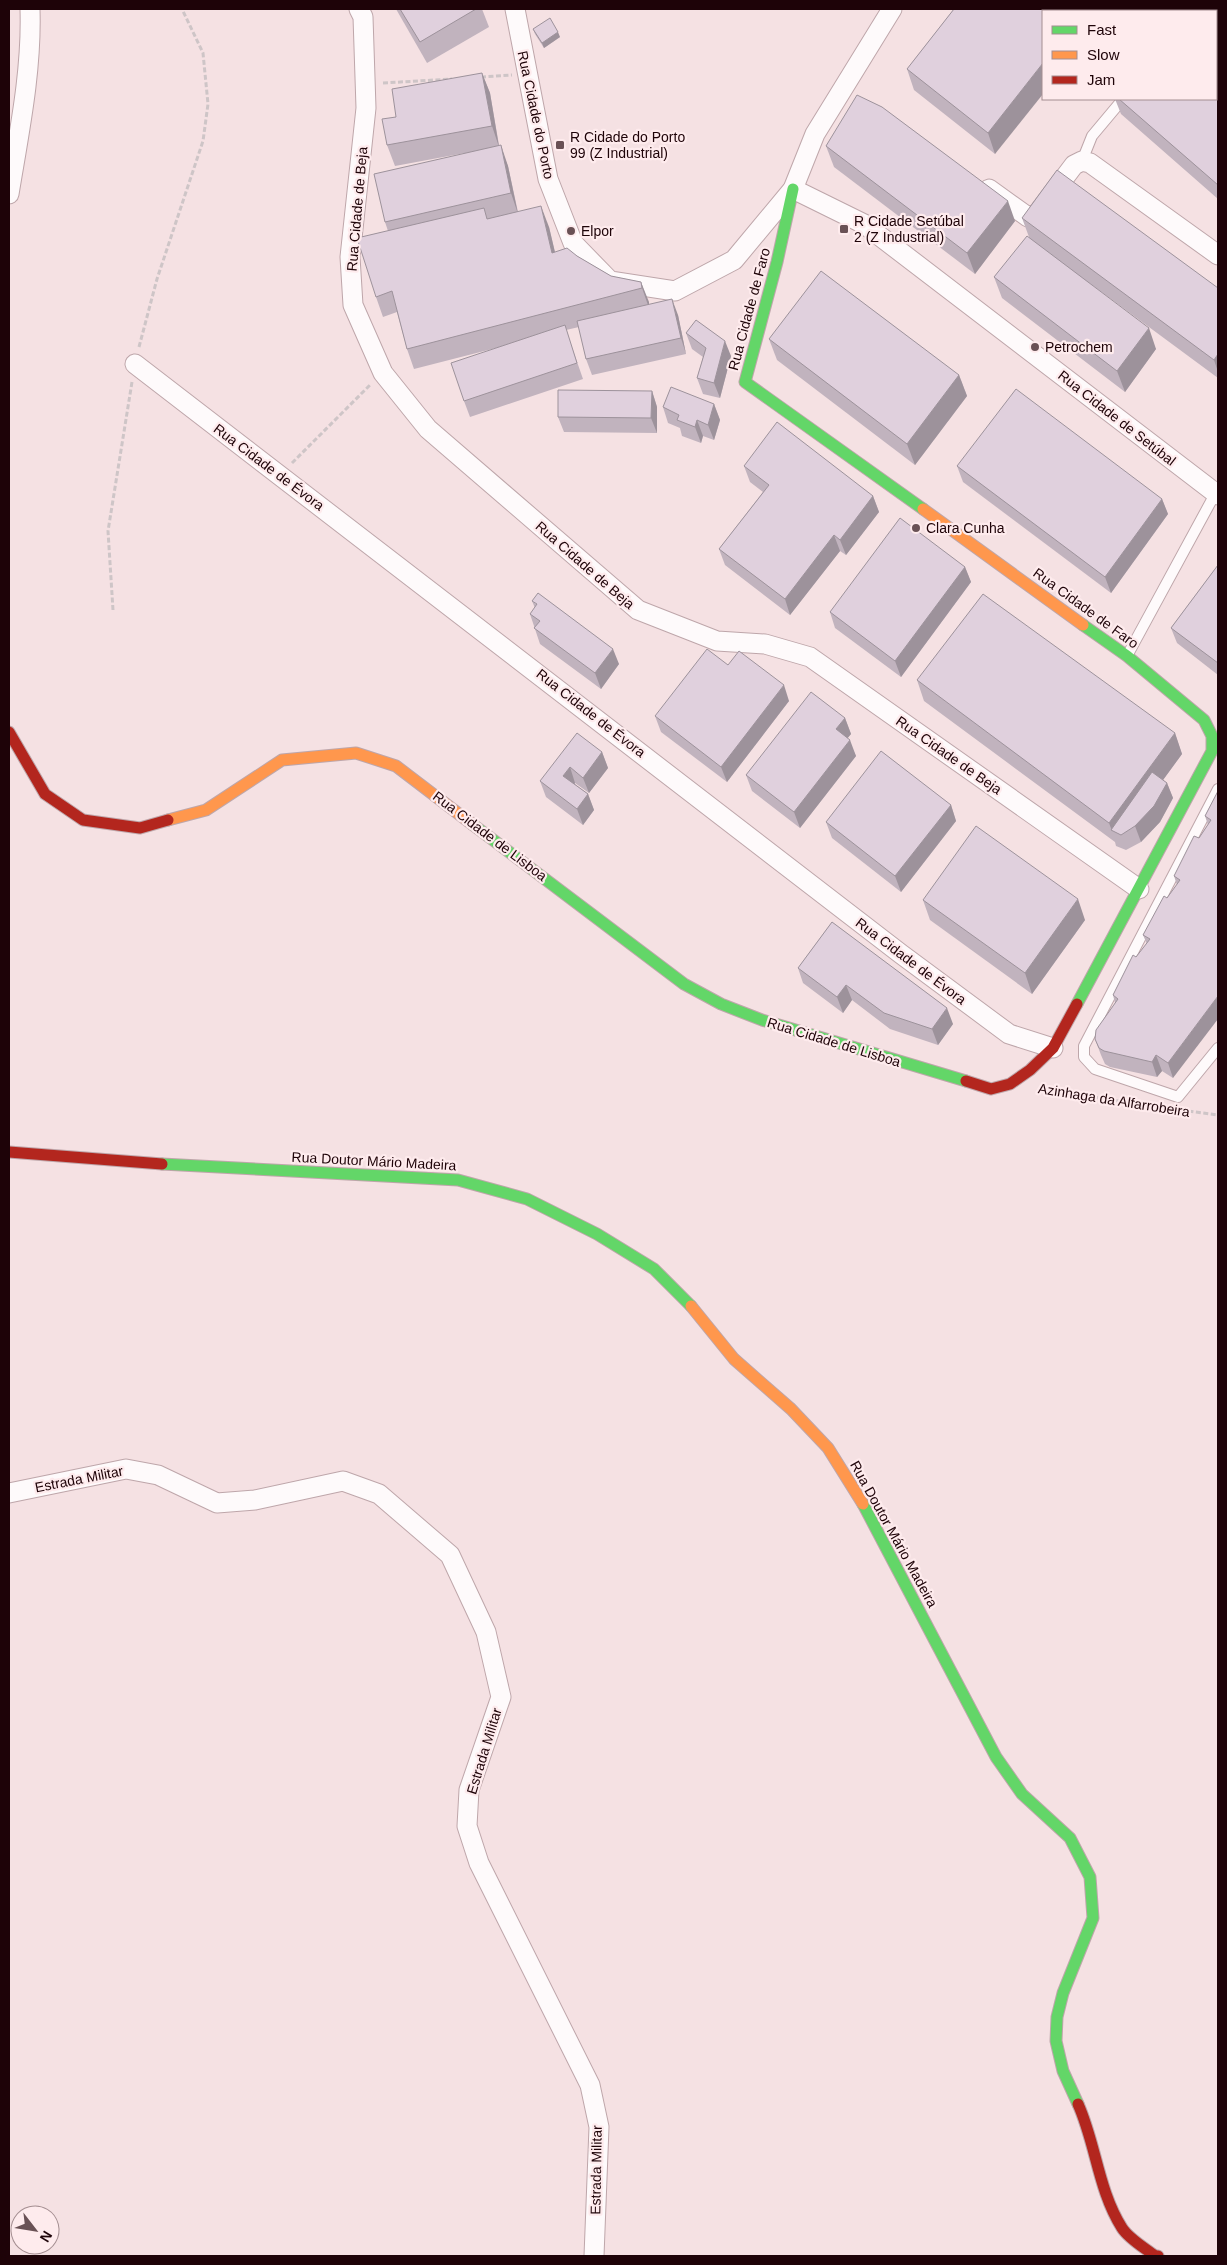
<svg xmlns="http://www.w3.org/2000/svg" width="1227" height="2265" viewBox="0 0 1227 2265" font-family="Helvetica,sans-serif">
  <style>
    .lines { fill: none; stroke-linecap: round; stroke-linejoin: round }
    .lane-casing { stroke: #bea6aa; stroke-width: 12 }
    .street-casing { stroke: #bea6aa; stroke-width: 21 }
    .fast-casing { stroke: #bea6aa; stroke-width: 13 }
    .slow-casing { stroke: #bea6aa; stroke-width: 13 }
    .jam-casing { stroke: #bea6aa; stroke-width: 13 }
    .path { stroke: #cec5c7; stroke-width: 3; stroke-dasharray: 5 2.5; stroke-linecap: butt }
    .lane { stroke: #fefafb; stroke-width: 10 }
    .street { stroke: #fefafb; stroke-width: 19 }
    .fast { stroke: #63d668; stroke-width: 11 }
    .slow { stroke: #ff974d; stroke-width: 11 }
    .jam { stroke: #b3261e; stroke-width: 11 }
    .wall { fill: #c1b3be }
    .shaded-wall { fill: #9d929b }
    .building { fill: #e0d0dd; stroke: #9d929b }
    .poi-dot { fill: #695155; stroke: #feebed; stroke-width: 2 }
    .labels { text-anchor: middle; dominant-baseline: central; stroke-width: 4.5; stroke-linejoin: round; paint-order: stroke }
    .street-label { font-size: 14px; fill: #1e0308; stroke: #feebed }
    .poi-label { font-size: 14px; fill: #1e0308; stroke: #feebed; text-anchor: start }
  </style>
  <rect width="100%" height="100%" fill="#f5e1e3"/>
  <g class="lines">
    <defs>
      <g id="lane">
        <polyline points="1082,161 1092,136 1123,99"/>
        <polyline points="1127,656 1215,494"/>
        <polyline points="1218,789 1084,1046 1084,1057 1095,1069 1178,1097 1218,1048"/>
      </g>
      <g id="street">
        <polyline points="359,9 363,17 366,108 350,257 353,305 383,373 428,429 638,610 717,641 765,644 810,657 1139,889"/>
        <polyline points="515,9 548,179 573,243 610,281 675,291 734,260 793,189 815,134 892,9"/>
        <polyline points="793,189 864,224 1218,495"/>
        <polyline points="989,189 1028,217 1037,214 1074,165 1082,161 1090,163 1218,255"/>
        <path d="M9 194C19 133 32 71 30 9"/>
        <polyline points="135,364 901,954 1009,1034 1053,1048"/>
        <polyline points="9,1493 126,1469 158,1475 217,1503 255,1500 343,1481 379,1494 450,1555 486,1632 501,1697 469,1790 467,1826 479,1863 590,2085 599,2127 594,2256"/>
      </g>
      <g id="fast">
        <polyline points="793,189 777,262 745,382 923,509"/>
        <polyline points="472,824 684,984 721,1004 762,1020 966,1081"/>
        <polyline points="1077,1004 1212,751 1212,736 1204,720 1127,656 1083,625"/>
        <polyline points="162,1164 458,1180 527,1199 597,1234 654,1269 691,1306"/>
        <polyline points="863,1504 996,1757 1022,1794 1070,1838 1090,1877 1093,1918 1063,1993 1057,2017 1056,2041 1063,2071 1078,2104"/>
      </g>
      <g id="slow">
        <polyline points="923,509 1083,625"/>
        <polyline points="168,820 206,810 282,760 356,753 396,766 472,824"/>
        <polyline points="691,1306 734,1359 791,1409 828,1448 863,1504"/>
      </g>
      <g id="jam">
        <polyline points="9,732 45,794 83,820 140,828 168,820"/>
        <polyline points="966,1081 991,1089 1010,1084 1030,1070 1053,1048 1077,1004"/>
        <polyline points="9,1152 162,1164"/>
        <path d="M1078 2104C1096 2144 1098 2190 1122 2228 1129 2239 1145 2248 1155 2256H1158"/>
      </g>
    </defs>
    <use href="#lane" class="lane-casing"/>
    <use href="#street" class="street-casing"/>
    <use href="#fast" class="fast-casing"/>
    <use href="#slow" class="slow-casing"/>
    <use href="#jam" class="jam-casing"/>
    <g class="path">
      <polyline points="481,77 512,75"/>
      <polyline points="383,83 452,79"/>
      <polyline points="139,347 157,279 203,141 208,104 203,53 182,9"/>
      <polyline points="292,463 371,384"/>
      <polyline points="113,610 108,531 132,382"/>
      <polyline points="1041,1089 1163,1108"/>
      <polyline points="1181,1110 1218,1115"/>
    </g>
    <use href="#lane" class="lane"/>
    <use href="#street" class="street"/>
    <use href="#fast" class="fast"/>
    <use href="#slow" class="slow"/>
    <use href="#jam" class="jam"/>
  </g>
  <g class="wall">
    <polygon points="396,9 482,9 489,27 427,63"/>
    <polygon points="954,9 1158,9 1160,11 1043,11 995,154 914,90 907,69"/>
    <polygon points="1218,9 1218,199 1121,114 1115,99 1216,99"/>
    <polygon points="533,29 560,37 544,48 535,34"/>
    <polygon points="482,73 490,93 499,145 508,166 518,212 549,227 555,252 577,256 611,276 641,282 649,305 678,315 686,354 592,375 586,359 579,327 566,330 583,379 470,417 464,401 496,348 414,369 407,349 397,312 383,317 376,297 388,231 385,222 465,153 395,166 387,145 396,117"/>
    <polygon points="826,146 1015,221 975,274 834,167"/>
    <polygon points="1022,218 1218,288 1218,378 1088,282 1156,349 1125,392 1002,298 994,277 1029,237"/>
    <polygon points="686,333 731,356 720,398 703,394 697,378 703,357 692,349"/>
    <polygon points="769,339 959,375 967,396 915,465 777,360"/>
    <polygon points="652,391 657,407 657,433 564,432 558,417"/>
    <polygon points="714,404 720,420 714,440 703,436 701,443 682,436 680,428 668,423 663,407"/>
    <polygon points="744,466 873,496 879,512 846,555 840,551 790,615 725,565 719,549 763,492 750,482"/>
    <polygon points="957,466 1162,499 1168,514 1111,593 963,482"/>
    <polygon points="1218,565 1218,675 1177,643 1171,628"/>
    <polygon points="965,567 971,582 901,677 835,628 830,612"/>
    <polygon points="532,601 619,664 601,689 540,644 530,614 535,608"/>
    <polygon points="728,665 789,701 727,782 661,732 655,716"/>
    <polygon points="917,680 1175,733 1182,754 1163,780 1167,783 1173,798 1160,822 1141,842 1126,850 1116,846 1115,842 924,701"/>
    <polygon points="845,718 851,734 847,738 856,756 800,828 752,791 746,775"/>
    <polygon points="602,752 608,768 589,793 575,783 575,784 588,794 594,810 583,825 546,797 540,781"/>
    <polygon points="1218,791 1173,1078 1162,1071 1157,1077 1110,1067 1105,1064 1101,1055 1095,1039 1115,1003 1113,995 1136,957 1147,944 1143,935 1167,898 1177,885 1174,876 1208,825 1205,816"/>
    <polygon points="951,805 956,821 901,892 832,838 826,822"/>
    <polygon points="923,900 1085,920 1032,994 930,920"/>
    <polygon points="832,922 953,1024 938,1045 890,1029 852,1000 843,1013 803,983 798,968"/>
  </g>
  <g class="shaded-wall">
    <polygon points="558,32 560,37 544,48 542,43"/>
    <polygon points="1043,63 1043,94 995,154 988,133"/>
    <polygon points="482,73 490,93 499,147 492,126"/>
    <polygon points="501,145 508,166 518,214 511,193"/>
    <polygon points="1008,201 1015,221 975,274 967,253"/>
    <polygon points="541,206 549,227 560,274 552,253"/>
    <polygon points="641,282 649,302 649,308 642,288"/>
    <polygon points="672,299 678,315 686,354 681,338"/>
    <polygon points="1149,328 1156,349 1125,392 1117,371"/>
    <polygon points="725,341 731,356 720,398 714,383"/>
    <polygon points="1218,354 1218,372 1214,360"/>
    <polygon points="959,375 967,396 915,465 907,444"/>
    <polygon points="652,391 657,407 657,433 651,418"/>
    <polygon points="714,404 720,420 714,440 708,425"/>
    <polygon points="697,420 703,436 701,443 695,427"/>
    <polygon points="873,496 879,512 846,555 840,540"/>
    <polygon points="1162,499 1168,514 1111,593 1105,577"/>
    <polygon points="834,535 840,551 790,615 785,599"/>
    <polygon points="965,567 971,582 901,677 895,661"/>
    <polygon points="613,649 619,664 601,689 595,673"/>
    <polygon points="784,685 789,701 727,782 721,767"/>
    <polygon points="845,718 851,734 842,745 836,729"/>
    <polygon points="1175,733 1182,754 1125,832 1112,831 1109,823"/>
    <polygon points="850,740 856,756 800,828 794,812"/>
    <polygon points="602,752 608,768 589,793 583,778"/>
    <polygon points="570,767 575,783 569,792 563,776"/>
    <polygon points="1167,783 1173,798 1160,822 1141,842 1135,826"/>
    <polygon points="588,794 594,810 583,825 577,809"/>
    <polygon points="951,805 956,821 901,892 895,876"/>
    <polygon points="1078,899 1085,920 1032,994 1025,973"/>
    <polygon points="846,985 852,1000 843,1013 837,997"/>
    <polygon points="1218,996 1218,1019 1173,1078 1168,1063"/>
    <polygon points="947,1008 953,1024 938,1045 932,1029"/>
    <polygon points="1156,1055 1162,1071 1157,1077 1152,1062"/>
  </g>
  <g class="building">
    <polygon points="400,9 476,9 420,42"/>
    <polygon points="954,9 1063,9 1067,11 1043,11 1043,63 988,133 907,69"/>
    <polygon points="1080,9 1158,9 1159,10 1158,11 1083,11"/>
    <polygon points="1187,9 1218,9 1218,185 1119,99 1216,99 1216,11 1185,11"/>
    <polygon points="550,18 558,32 542,43 533,29"/>
    <polygon points="482,73 492,126 387,145 382,119 396,117 392,89"/>
    <polygon points="857,95 882,107 1008,201 967,253 826,146"/>
    <polygon points="501,145 511,193 385,222 374,174"/>
    <polygon points="1057,170 1218,288 1218,354 1214,360 1022,218"/>
    <polygon points="541,206 552,253 567,248 577,256 611,276 641,282 642,288 407,349 392,291 376,297 357,238 484,208 487,219"/>
    <polygon points="1027,236 1149,328 1117,371 994,277"/>
    <polygon points="821,271 959,375 907,444 769,339"/>
    <polygon points="672,299 681,338 586,359 577,321"/>
    <polygon points="696,320 725,341 714,383 697,378 706,348 686,333"/>
    <polygon points="565,325 577,363 464,401 451,363"/>
    <polygon points="671,387 714,404 708,425 697,420 695,427 677,420 679,415 663,407"/>
    <polygon points="1016,389 1162,499 1105,577 957,466"/>
    <polygon points="558,390 652,391 651,418 558,417"/>
    <polygon points="777,422 873,496 840,540 834,535 785,599 719,549 769,485 744,466"/>
    <polygon points="900,518 965,567 895,661 830,612"/>
    <polygon points="1218,565 1218,663 1171,628"/>
    <polygon points="538,593 613,649 595,673 534,628 540,621 530,614 537,604 532,601"/>
    <polygon points="983,594 1175,733 1109,823 917,680"/>
    <polygon points="707,649 728,665 739,651 784,685 721,767 655,716"/>
    <polygon points="811,692 845,718 836,729 850,740 794,812 746,775"/>
    <polygon points="577,733 602,752 583,778 570,767 563,776 588,794 577,809 540,781"/>
    <polygon points="881,751 951,805 895,876 826,822"/>
    <polygon points="1152,772 1167,783 1154,806 1135,826 1121,835 1111,830"/>
    <polygon points="1218,791 1218,996 1168,1063 1156,1055 1152,1062 1104,1051 1099,1048 1095,1039 1096,1030 1118,999 1113,995 1133,955 1136,957 1150,939 1143,935 1164,896 1167,898 1180,880 1174,876 1194,836 1199,838 1211,820 1205,816"/>
    <polygon points="976,826 1078,899 1025,973 923,900"/>
    <polygon points="832,922 947,1008 932,1029 884,1013 846,985 837,997 798,968"/>
  </g>
  <g class="poi-dot">
    <rect x="555" y="140" width="10" height="10" rx="2.5"/>
    <rect x="839" y="224" width="10" height="10" rx="2.5"/>
    <circle cx="571" cy="231" r="5"/>
    <circle cx="1035" cy="347" r="5"/>
    <circle cx="916" cy="528" r="5"/>
  </g>
  <g class="labels">
    <g class="street-label">
      <text transform="translate(536 115) rotate(78)">Rua Cidade do Porto</text>
      <text transform="translate(357 209) rotate(-85)">Rua Cidade de Beja</text>
      <text transform="translate(749 309) rotate(-75)">Rua Cidade de Faro</text>
      <text transform="translate(1117 418) rotate(38)">Rua Cidade de Setúbal</text>
      <text transform="translate(269 467) rotate(37)">Rua Cidade de Évora</text>
      <text transform="translate(585 565) rotate(41)">Rua Cidade de Beja</text>
      <text transform="translate(1086 608) rotate(36)">Rua Cidade de Faro</text>
      <text transform="translate(591 713) rotate(38)">Rua Cidade de Évora</text>
      <text transform="translate(949 755) rotate(35)">Rua Cidade de Beja</text>
      <text transform="translate(490 836) rotate(37)">Rua Cidade de Lisboa</text>
      <text transform="translate(911 961) rotate(37)">Rua Cidade de Évora</text>
      <text transform="translate(834 1042) rotate(17)">Rua Cidade de Lisboa</text>
      <text transform="translate(1114 1100) rotate(9)">Azinhaga da Alfarrobeira</text>
      <text transform="translate(374 1161) rotate(3)">Rua Doutor Mário Madeira</text>
      <text transform="translate(79 1479) rotate(-11)">Estrada Militar</text>
      <text transform="translate(894 1534) rotate(61)">Rua Doutor Mário Madeira</text>
      <text transform="translate(484 1751) rotate(-73)">Estrada Militar</text>
      <text transform="translate(596 2170) rotate(-89)">Estrada Militar</text>
    </g>
    <g class="poi-label">
      <text x="570" y="137">R Cidade do Porto<tspan x="570" dy="16">99 (Z Industrial)</tspan></text>
      <text x="854" y="221">R Cidade Setúbal<tspan x="854" dy="16">2 (Z Industrial)</tspan></text>
      <text x="581" y="231">Elpor</text>
      <text x="1045" y="347">Petrochem</text>
      <text x="926" y="528">Clara Cunha</text>
    </g>
  </g>
  <rect width="1227" height="2265" fill="none" stroke="#1e0308" stroke-width="20"/>
  <rect x="1042" y="10" width="175" height="90" fill="#feebed" stroke="#a48e91"/>
  <rect x="1052" y="26" width="25" height="8" fill="#63d668" stroke="#a48e91"/>
  <text x="1087" y="35" font-size="15" fill="#1e0308">Fast</text>
  <rect x="1052" y="51" width="25" height="8" fill="#ff974d" stroke="#a48e91"/>
  <text x="1087" y="60" font-size="15" fill="#1e0308">Slow</text>
  <rect x="1052" y="76" width="25" height="8" fill="#b3261e" stroke="#a48e91"/>
  <text x="1087" y="85" font-size="15" fill="#1e0308">Jam</text>
  <g transform="translate(35 2230) rotate(121)"><circle r="24" fill="#feebed" stroke="#a48e91"/>
  <path d="M0-4L9 19L0 12L-9 19Z" fill="#695155"/>
  <text y="-8" font-size="14" font-weight="bold" text-anchor="middle" fill="#1e0308">N</text>
  </g>
</svg>
